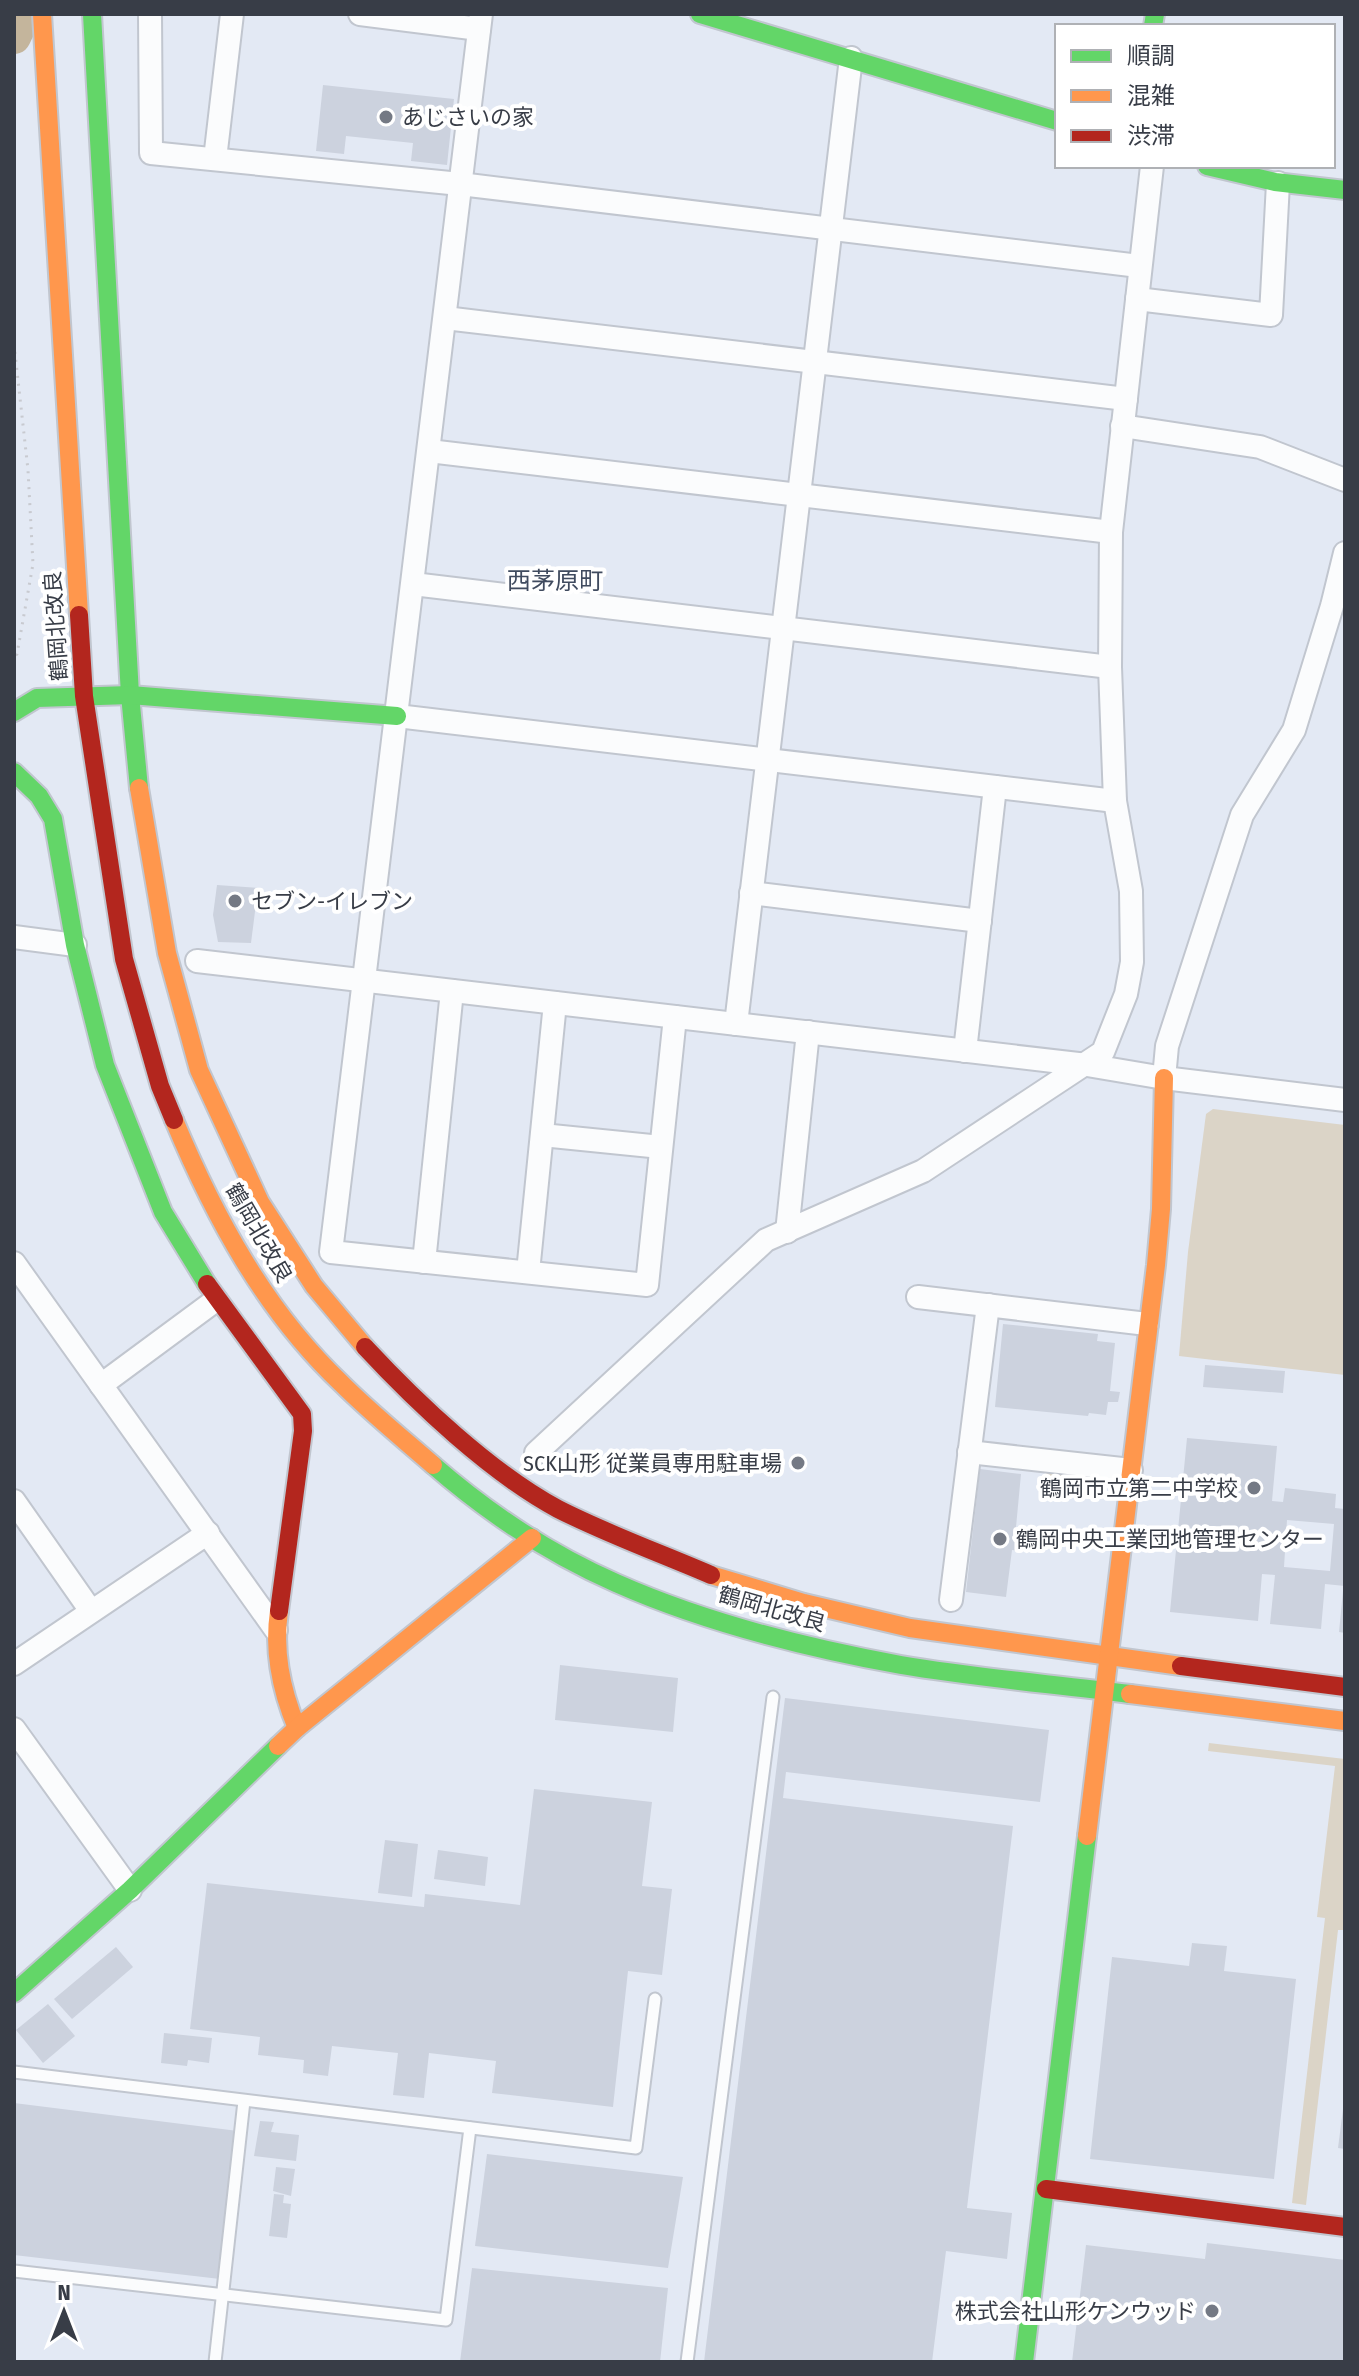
<svg xmlns="http://www.w3.org/2000/svg" width="1359" height="2376" viewBox="0 0 1359 2376" font-family="'Fira Sans Condensed','Noto Sans JP',sans-serif">
  <style>
    .green { fill: #dbd4c7 }
    .lines { fill: none; stroke-linecap: round; stroke-linejoin: round }
    .river { stroke: #c4b59c; stroke-width: 34 }
    .building { fill: #ccd2de; fill-rule: evenodd }
    .lane-casing { stroke: #c1c6cf; stroke-width: 15 }
    .street-casing { stroke: #c1c6cf; stroke-width: 26 }
    .fast-casing { stroke: #c1c6cf; stroke-width: 22 }
    .slow-casing { stroke: #c1c6cf; stroke-width: 22 }
    .jam-casing { stroke: #c1c6cf; stroke-width: 22 }
    .path { stroke: #c8cad0; stroke-width: 3; stroke-dasharray: 2 6; stroke-linecap: butt }
    .lane { stroke: #fbfcfd; stroke-width: 11 }
    .street { stroke: #fbfcfd; stroke-width: 22 }
    .fast { stroke: #63d668; stroke-width: 18 }
    .slow { stroke: #ff974d; stroke-width: 18 }
    .jam { stroke: #b3261e; stroke-width: 18 }
    .poi-dot { fill: #747984; stroke: #fff; stroke-width: 3 }
    .labels { text-anchor: middle; dominant-baseline: central; stroke-width: 8; stroke-linejoin: round; paint-order: stroke }
    .poi-label { font-size: 22px; fill: #383d47; stroke: #fff; text-anchor: start }
    .street-label { font-size: 22px; fill: #383d47; stroke: #fff }
    .neighbourhood-label { font-size: 24px; fill: #404b5f; stroke: #fff }
  </style>
  <rect width="100%" height="100%" fill="#e3e9f4"/>
  <g class="green">
    <polygon points="1213,1109 1345,1125 1345,1375 1179,1356 1188,1252 1206,1114"/>
    <polygon points="1046,1472 1101,1478 1099,1496 1043,1489"/>
    <polygon points="1209,1743 1345,1759 1345,1930 1338,1930 1306,2205 1292,2203 1325,1918 1317,1917 1335,1766 1208,1751"/>
  </g>
  <g class="lines">
    <polyline class="river" points="14,37 25,14"/>
  </g>
  <g class="building">
    <polygon points="323,85 454,99 447,165 411,161 413,143 346,136 344,154 316,151"/>
    <polygon points="217,885 258,888 251,943 218,942 213,915"/>
    <polygon points="1003,1324 1098,1334 1097,1341 1115,1343 1110,1391 1120,1392 1118,1402 1108,1402 1106,1415 1089,1413 1088,1416 995,1407"/>
    <polygon points="1205,1365 1285,1371 1283,1393 1203,1387"/>
    <path d="M1187 1438 1277 1446 1272 1501 1283 1502 1285 1488 1336 1494 1335 1508 1345 1509V1586L1325 1584 1321 1629 1270 1624 1275 1575 1262 1574 1258 1621 1170 1612ZM1287 1520 1334 1524 1330 1571 1284 1567Z"/>
    <polygon points="980,1469 1021,1474 1016,1527 1029,1528 1026,1552 1012,1550 1006,1597 966,1592"/>
    <polygon points="1343,1591 1345,1591 1345,1633 1339,1632"/>
    <polygon points="560,1665 678,1678 673,1732 555,1720"/>
    <polygon points="785,1698 1049,1730 1040,1802 786,1772 783,1798 1013,1826 967,2208 1012,2213 1007,2259 946,2251 932,2362 704,2362"/>
    <polygon points="534,1789 652,1802 642,1886 672,1889 662,1975 628,1971 613,2107 492,2093 496,2061 429,2053 424,2098 393,2095 398,2053 332,2046 328,2076 303,2073 304,2060 258,2055 260,2037 190,2029 207,1883 424,1907 425,1894 520,1905"/>
    <polygon points="385,1840 418,1844 412,1897 378,1893"/>
    <polygon points="438,1850 488,1857 485,1886 434,1879"/>
    <polygon points="1192,1943 1227,1946 1224,1971 1296,1979 1274,2179 1090,2159 1112,1957 1189,1966"/>
    <polygon points="116,1947 133,1967 72,2019 54,1999"/>
    <polygon points="48,2004 75,2036 43,2063 16,2030"/>
    <polygon points="164,2033 212,2038 209,2063 188,2060 187,2066 161,2063"/>
    <polygon points="14,2103 238,2131 220,2279 14,2255"/>
    <polygon points="1343,2109 1345,2109 1345,2149 1338,2148"/>
    <polygon points="260,2121 274,2122 271,2132 299,2135 296,2161 254,2156"/>
    <polygon points="487,2154 683,2177 668,2268 475,2246"/>
    <polygon points="276,2167 295,2169 291,2196 273,2191"/>
    <polygon points="274,2194 284,2195 283,2203 291,2204 287,2238 269,2236"/>
    <polygon points="1207,2243 1345,2260 1345,2362 1072,2362 1086,2245 1205,2259"/>
    <polygon points="472,2268 668,2288 660,2362 460,2362"/>
  </g>
  <g class="lines">
    <defs>
      <g id="lane">
        <polyline points="14,2072 636,2148 655,1999"/>
        <polyline points="14,2271 446,2320 470,2128"/>
        <polyline points="215,2362 244,2101"/>
        <polyline points="687,2362 773,1697"/>
      </g>
      <g id="street">
        <polyline points="150,14 151,153 460,184 1139,266"/>
        <polyline points="360,14 479,29"/>
        <polyline points="481,14 331,1252 647,1285 675,1017"/>
        <polyline points="215,159 232,14"/>
        <polyline points="1137,299 1271,315 1278,183"/>
        <polyline points="445,318 1126,399"/>
        <polyline points="1122,426 1260,447 1345,480"/>
        <polyline points="429,451 1111,532"/>
        <polyline points="413,584 1110,667"/>
        <polyline points="397,716 1115,801"/>
        <polyline points="751,893 980,921"/>
        <polyline points="14,937 75,945"/>
        <polyline points="197,961 1087,1065 1164,1078 1345,1100"/>
        <polyline points="736,1024 851,58"/>
        <polyline points="965,1051 995,787"/>
        <polyline points="1164,1078 1167,1046 1242,815 1294,730 1332,606 1345,553"/>
        <polyline points="542,1135 661,1147"/>
        <polyline points="787,1232 808,1032"/>
        <polyline points="424,1262 452,991"/>
        <polyline points="14,1263 276,1630"/>
        <polyline points="528,1272 555,1003"/>
        <polyline points="918,1297 1147,1324"/>
        <polyline points="101,1385 216,1300"/>
        <polyline points="969,1452 1131,1470"/>
        <polyline points="536,1453 766,1240 923,1171 1103,1052 1126,994 1132,962 1131,891 1115,801 1110,667 1111,532 1152,166"/>
        <polyline points="14,1501 91,1611"/>
        <polyline points="951,1600 988,1305"/>
        <polyline points="14,1664 208,1533"/>
        <polyline points="14,1729 130,1890"/>
      </g>
      <g id="fast">
        <polyline points="92,14 130,695 139,788"/>
        <polyline points="700,14 1057,121"/>
        <polyline points="1153,26 1155,14"/>
        <polyline points="1207,166 1275,182 1345,190"/>
        <polyline points="14,712 37,698 130,695 397,716"/>
        <polyline points="14,772 39,796 53,819 75,945 105,1065 163,1212 207,1284"/>
        <path d="M433 1465C487 1512 550 1554 616 1583 704 1622 807 1648 901 1665 977 1678 1054 1684 1130 1694"/>
        <polyline points="14,1993 130,1890 278,1746"/>
        <polyline points="1024,2362 1087,1836"/>
      </g>
      <g id="slow">
        <polyline points="42,14 79,615"/>
        <polyline points="139,788 167,953 199,1070 260,1202 314,1286 365,1347"/>
        <path d="M174 1120C214 1216 265 1311 341 1383 370 1412 402 1438 433 1465"/>
        <polyline points="711,1575 804,1603 910,1628 1181,1666"/>
        <path d="M279 1611C273 1652 281 1690 297 1728"/>
        <polyline points="1130,1694 1345,1721"/>
        <polyline points="278,1746 297,1728 532,1538"/>
        <polyline points="1087,1836 1156,1265 1161,1209 1164,1078"/>
      </g>
      <g id="jam">
        <polyline points="79,615 84,696 124,959 160,1086 174,1120"/>
        <polyline points="207,1284 302,1414 303,1431 279,1611"/>
        <path d="M365 1347C417 1403 491 1473 558 1509 607 1534 660 1553 711 1575"/>
        <polyline points="1181,1666 1345,1687"/>
        <polyline points="1046,2189 1345,2227"/>
      </g>
    </defs>
    <use href="#lane" class="lane-casing"/>
    <use href="#street" class="street-casing"/>
    <use href="#fast" class="fast-casing"/>
    <use href="#slow" class="slow-casing"/>
    <use href="#jam" class="jam-casing"/>
    <polyline class="path" points="14,344 28,470 33,564 17,654 14,657"/>
    <use href="#lane" class="lane"/>
    <use href="#street" class="street"/>
    <use href="#fast" class="fast"/>
    <use href="#slow" class="slow"/>
    <use href="#jam" class="jam"/>
  </g>
  <g class="poi-dot">
    <circle cx="386" cy="117" r="8"/>
    <circle cx="235" cy="901" r="8"/>
    <circle cx="798" cy="1463" r="8"/>
    <circle cx="1254" cy="1488" r="8"/>
    <circle cx="1000" cy="1539" r="8"/>
    <circle cx="1212" cy="2311" r="8"/>
  </g>
  <g class="labels">
    <g class="poi-label">
      <text x="402" y="117">あじさいの家</text>
      <text x="251" y="901">セブン-イレブン</text>
      <text x="782" y="1463" text-anchor="end">SCK山形 従業員専用駐車場</text>
      <text x="1238" y="1488" text-anchor="end">鶴岡市立第二中学校</text>
      <text x="1016" y="1539">鶴岡中央工業団地管理センター</text>
      <text x="1196" y="2311" text-anchor="end">株式会社山形ケンウッド</text>
    </g>
    <g class="street-label">
      <text transform="translate(56 626) rotate(-94)">鶴岡北改良</text>
      <text transform="translate(259 1233) rotate(60)">鶴岡北改良</text>
      <text transform="translate(772 1609) rotate(16)">鶴岡北改良</text>
    </g>
    <g class="neighbourhood-label">
      <text x="555" y="581">西茅原町</text>
    </g>
  </g>
  <rect width="1359" height="2376" fill="none" stroke="#383d47" stroke-width="32"/>
  <rect x="1055" y="24" width="280" height="144" fill="#ffffff" stroke="#afb1b5" stroke-width="2"/>
  <rect x="1071" y="50" width="40" height="12" fill="#63d668" stroke="#afb1b5" stroke-width="2"/>
  <text x="1127" y="64" font-size="24" fill="#383d47">順調</text>
  <rect x="1071" y="90" width="40" height="12" fill="#ff974d" stroke="#afb1b5" stroke-width="2"/>
  <text x="1127" y="104" font-size="24" fill="#383d47">混雑</text>
  <rect x="1071" y="130" width="40" height="12" fill="#b3261e" stroke="#afb1b5" stroke-width="2"/>
  <text x="1127" y="144" font-size="24" fill="#383d47">渋滞</text>
  <g transform="translate(64 2312)" stroke="#ffffff" stroke-width="6" paint-order="stroke">
  <path d="M0-6L14 30L0 20L-14 30Z" fill="#383d47"/>
  <text y="-12" font-size="22" font-weight="bold" text-anchor="middle" fill="#383d47">N</text>
  </g>
</svg>
